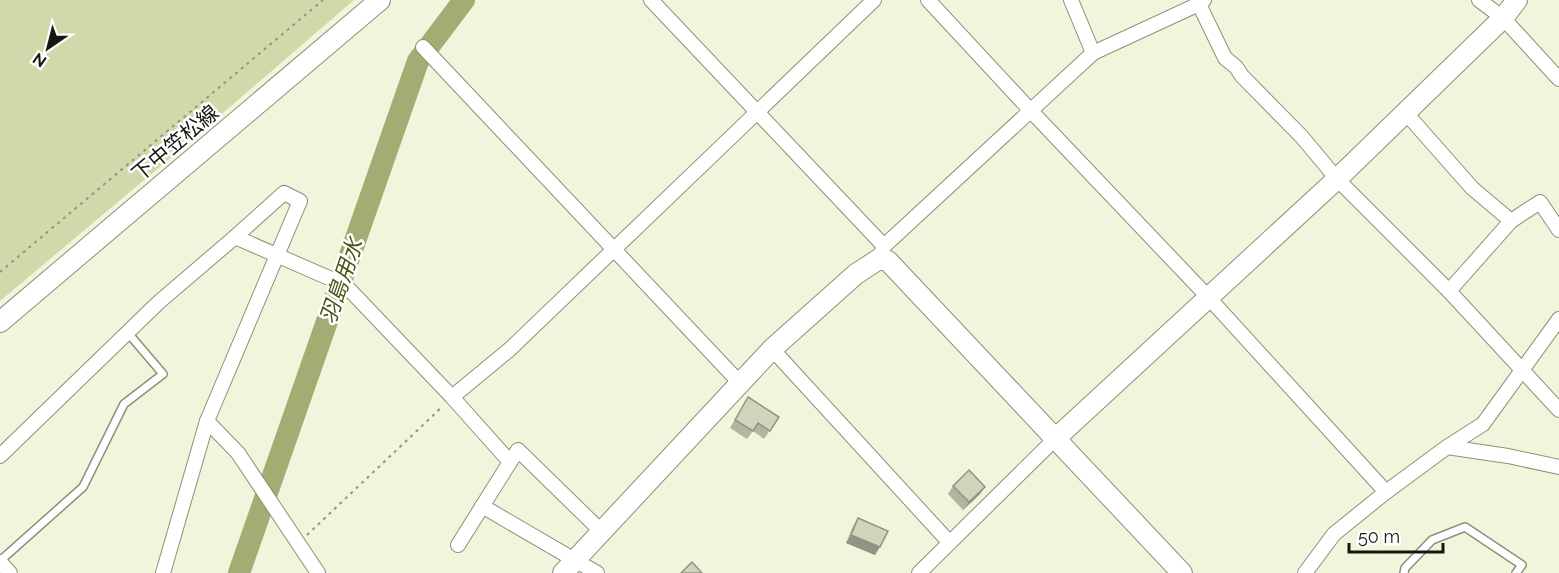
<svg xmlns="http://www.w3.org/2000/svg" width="1559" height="573" viewBox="0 0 1559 573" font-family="Raleway,'Noto Sans JP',sans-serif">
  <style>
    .green { fill: #d1d9ab }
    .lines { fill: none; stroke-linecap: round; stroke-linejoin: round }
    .river { stroke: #a4ac74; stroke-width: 22 }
    .lane-casing { stroke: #8d917a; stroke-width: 10 }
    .street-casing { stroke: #8d917a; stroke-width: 16 }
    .secondary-casing { stroke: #8d917a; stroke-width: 22 }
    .path { stroke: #929583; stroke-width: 2; stroke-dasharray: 3 4.5; stroke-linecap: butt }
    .lane { stroke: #fff; stroke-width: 7 }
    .street { stroke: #fff; stroke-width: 14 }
    .secondary { stroke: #fff; stroke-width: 20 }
    .wall { fill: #b2b6a1 }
    .shaded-wall { fill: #919483 }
    .building { fill: #cfd4bb; stroke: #919483; stroke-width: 1.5 }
    .labels { text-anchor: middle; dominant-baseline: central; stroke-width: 5; stroke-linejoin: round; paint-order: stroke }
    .street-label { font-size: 21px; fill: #16180f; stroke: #fff }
    .water-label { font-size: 22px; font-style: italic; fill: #4c5313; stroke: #fff }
  </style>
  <rect width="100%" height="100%" fill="#f1f5dc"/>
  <polygon class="green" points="0,0 354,0 181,149 0,301"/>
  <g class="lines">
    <polyline class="river" points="239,573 418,61 464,0"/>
    <defs>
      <g id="lane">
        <polyline points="0,561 83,487 124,404 163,374 128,333"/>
        <polyline points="1404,573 1405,568 1432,540 1465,527 1522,565 1516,573"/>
      </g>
      <g id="street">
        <polyline points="651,0 884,246"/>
        <polyline points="928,0 1031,111 1209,298 1386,492"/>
        <polyline points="1071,0 1093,53"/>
        <polyline points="1197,0 1225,58 1236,67 1242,76 1302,137 1337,179 1449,291 1559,410"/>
        <polyline points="1479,0 1503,18 1559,79"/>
        <polyline points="423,47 739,382"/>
        <polyline points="1405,112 1472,188 1511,221 1540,202 1559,230"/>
        <polyline points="879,259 884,246 1093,53 1199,4 1204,0"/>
        <polyline points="1449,291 1511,221"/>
        <polyline points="772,349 949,542"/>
        <polyline points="452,397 509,350 874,0"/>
        <polyline points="207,421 238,453 318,573"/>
        <polyline points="1447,447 1483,424 1559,319"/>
        <polyline points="0,456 159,302 235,237 345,285 452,397 510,462 518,450 602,532"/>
        <polyline points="482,506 597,573"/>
        <polyline points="458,545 510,462"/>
        <polyline points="0,562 10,573"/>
        <polyline points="163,573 207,421 300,201 284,193 235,237"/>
        <polyline points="919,573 1055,439"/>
        <polyline points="1305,573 1334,534 1386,492 1447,447 1508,456 1559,467"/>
      </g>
      <g id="secondary">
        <polyline points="0,322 380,0"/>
        <polyline points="1055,439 1337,179 1503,18 1517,0"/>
        <polyline points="563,573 772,349 856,274 879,259 888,261 1182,573"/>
      </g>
    </defs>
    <use href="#lane" class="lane-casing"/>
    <use href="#street" class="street-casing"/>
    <use href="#secondary" class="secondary-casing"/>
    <g class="path">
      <polyline points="0,272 323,0"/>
      <polyline points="307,535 442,407"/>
    </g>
    <use href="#lane" class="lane"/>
    <use href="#street" class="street"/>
    <use href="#secondary" class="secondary"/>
  </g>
  <g class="wall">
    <polygon points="748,397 779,417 764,439 753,431 747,439 730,428"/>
    <polygon points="953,486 985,487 979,495 963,510 948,494"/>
    <polygon points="858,518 875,555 846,543 853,526"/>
  </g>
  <g class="shaded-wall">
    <polygon points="985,487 979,495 963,510 969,502"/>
    <polygon points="851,535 880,547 875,555 846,543"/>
  </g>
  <g class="building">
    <polygon points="748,397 779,417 770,431 758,423 753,431 735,420"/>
    <polygon points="969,470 985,487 969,502 953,486"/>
    <polygon points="858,518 888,531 880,547 851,535"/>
    <polygon points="692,562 702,573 681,573"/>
  </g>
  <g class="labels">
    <g class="street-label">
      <text transform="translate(175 143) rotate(-40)">下中笠松線</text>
    </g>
    <g class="water-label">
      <text transform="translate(341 281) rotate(-71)">羽島用水</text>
    </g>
  </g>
  <g transform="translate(48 48) rotate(215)" stroke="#ffffff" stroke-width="4.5" paint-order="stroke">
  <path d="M0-4.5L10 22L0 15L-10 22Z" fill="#16180f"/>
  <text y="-9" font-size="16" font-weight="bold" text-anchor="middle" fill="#16180f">N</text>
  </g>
  <path d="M1349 543v9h94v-9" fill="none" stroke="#16180f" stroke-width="3"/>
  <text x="1358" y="543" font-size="18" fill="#16180f" stroke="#ffffff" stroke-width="4.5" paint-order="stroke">50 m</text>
</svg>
